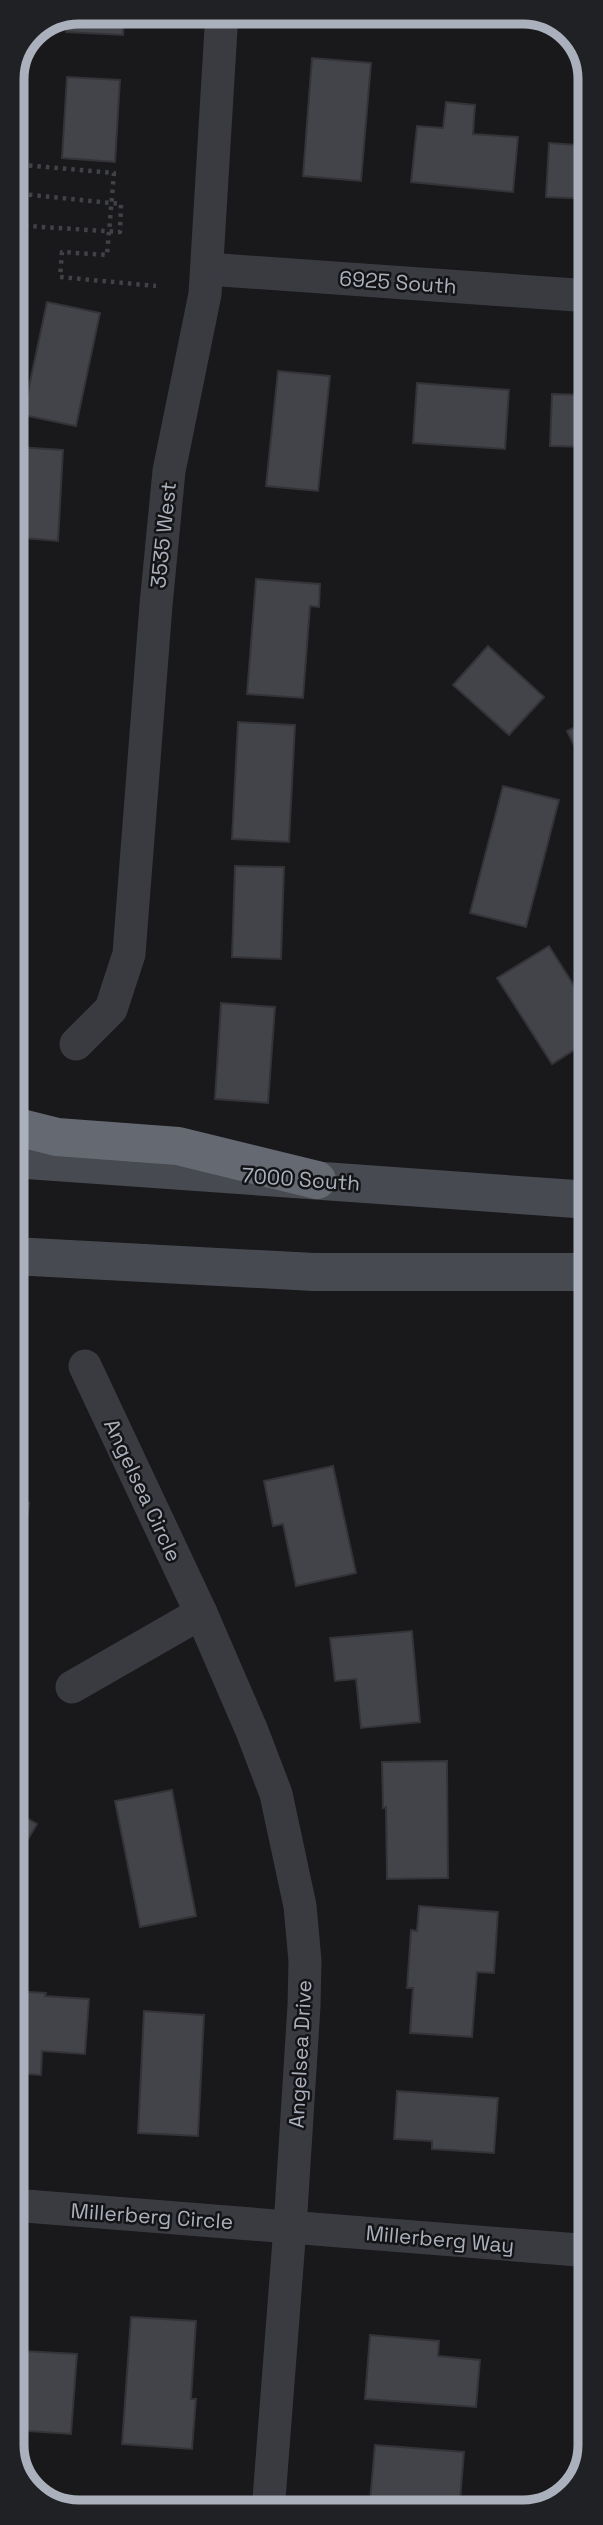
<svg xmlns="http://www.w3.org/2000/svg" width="603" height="2525" viewBox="0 0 603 2525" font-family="'Space Grotesk',sans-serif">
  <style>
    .building { fill: #434449; stroke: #333338; stroke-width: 2 }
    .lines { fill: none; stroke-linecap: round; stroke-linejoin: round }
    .path { stroke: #404248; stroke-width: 4.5; stroke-dasharray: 3.5 5; stroke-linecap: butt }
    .minor { stroke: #3a3b41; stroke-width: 33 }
    .secondary { stroke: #484a51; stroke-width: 38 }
    .motorway { stroke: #656a72; stroke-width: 38 }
    .path-bridge { stroke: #404248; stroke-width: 4.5; stroke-dasharray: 3.5 5; stroke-linecap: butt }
    .labels { text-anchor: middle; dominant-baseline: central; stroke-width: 5; stroke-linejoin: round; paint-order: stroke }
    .street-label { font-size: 21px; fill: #abb1bc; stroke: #141417 }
    .rim { fill: none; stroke: #abb1bc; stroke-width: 9 }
  </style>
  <rect width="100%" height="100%" fill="#19191c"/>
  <g class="building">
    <polygon points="80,12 124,12 123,35 66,32 67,18"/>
    <polygon points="24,51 22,85 12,85 12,79"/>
    <polygon points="312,58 371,63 361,181 303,176"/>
    <polygon points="67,77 120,80 115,162 62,158"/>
    <polygon points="446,102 475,105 473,134 518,137 513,192 411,182 417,126 443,128"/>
    <polygon points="549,143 590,146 590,199 546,197"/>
    <polygon points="47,302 100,313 76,426 23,415"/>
    <polygon points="278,371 330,376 318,491 266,486"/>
    <polygon points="417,383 509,390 505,449 413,443"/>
    <polygon points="552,394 590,395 590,447 550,446"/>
    <polygon points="17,447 63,450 58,541 12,537"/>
    <polygon points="256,579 320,584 319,607 310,606 303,698 247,694"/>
    <polygon points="488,646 544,697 509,735 453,685"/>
    <polygon points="590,720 590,777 567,731"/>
    <polygon points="238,722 295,725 289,842 232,839"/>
    <polygon points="503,786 559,800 526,927 470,913"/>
    <polygon points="235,866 284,867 281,959 232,957"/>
    <polygon points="549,946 590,1011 590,1040 552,1064 497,978"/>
    <polygon points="221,1003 275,1007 268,1103 215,1099"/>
    <polygon points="333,1466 356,1573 296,1586 283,1524 273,1526 264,1481"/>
    <polygon points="13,1502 29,1503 24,1541 18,1541 15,1570"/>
    <polygon points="412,1631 420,1722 361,1728 356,1679 335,1681 330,1638"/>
    <polygon points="447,1761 448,1878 387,1879 386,1807 383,1808 382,1762"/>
    <polygon points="172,1790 196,1916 140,1927 115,1801"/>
    <polygon points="13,1810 37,1824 13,1864"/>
    <polygon points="419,1906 498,1912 494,1973 477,1972 472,2037 410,2033 413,1988 407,1988 411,1930 417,1931"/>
    <polygon points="13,1991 46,1993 45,1996 89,1999 85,2054 42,2051 41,2075 13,2073"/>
    <polygon points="144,2011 204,2015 198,2136 138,2133"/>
    <polygon points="397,2091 498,2098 494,2153 432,2149 432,2141 394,2139"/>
    <polygon points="131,2317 196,2321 191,2399 196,2399 192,2449 122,2444"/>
    <polygon points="370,2335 439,2341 438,2356 480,2360 476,2407 365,2399"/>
    <polygon points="23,2351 77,2354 71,2434 13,2430 13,2374 21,2375"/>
    <polygon points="375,2445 464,2452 459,2512 369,2512"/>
  </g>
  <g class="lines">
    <polyline class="path" points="12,164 114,173 107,255 62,252 60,277 156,286"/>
    <g class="minor">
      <polyline points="207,269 590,296"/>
      <polyline points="76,1044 111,1009 129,954 156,605 169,471 205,294 222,12"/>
      <polyline points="85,1366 201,1613 252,1731 276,1794 300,1906 305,1961 304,2006 290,2227 268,2512"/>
      <polyline points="72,1687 201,1613"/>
      <polyline points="13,2205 591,2251"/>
    </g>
    <g class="secondary">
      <polyline points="13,1159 590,1200"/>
      <polyline points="13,1256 314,1272 590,1272"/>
    </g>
    <polyline class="motorway" points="13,1126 57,1137 178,1146 317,1180"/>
    <polyline class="path-bridge" points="12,193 121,204 120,232 12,225"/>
  </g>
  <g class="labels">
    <g class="street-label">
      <text transform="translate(398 282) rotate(4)">6925 South</text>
      <text transform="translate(163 535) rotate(-84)">3535 West</text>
      <text transform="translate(301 1179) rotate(4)">7000 South</text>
      <text transform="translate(143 1490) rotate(65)">Angelsea Circle</text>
      <text transform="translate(300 2054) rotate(-87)">Angelsea Drive</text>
      <text transform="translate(152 2216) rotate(4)">Millerberg Circle</text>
      <text transform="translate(440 2239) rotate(5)">Millerberg Way</text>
    </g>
  </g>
  <path d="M0 0H603V2525H0ZM79 24H523A55 55 0 0 1 578 79V2445A55 55 0 0 1 523 2500H79A55 55 0 0 1 24 2445V79A55 55 0 0 1 79 24Z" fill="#202124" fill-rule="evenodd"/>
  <path class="rim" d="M79 24H523A55 55 0 0 1 578 79V2445A55 55 0 0 1 523 2500H79A55 55 0 0 1 24 2445V79A55 55 0 0 1 79 24Z"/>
</svg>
